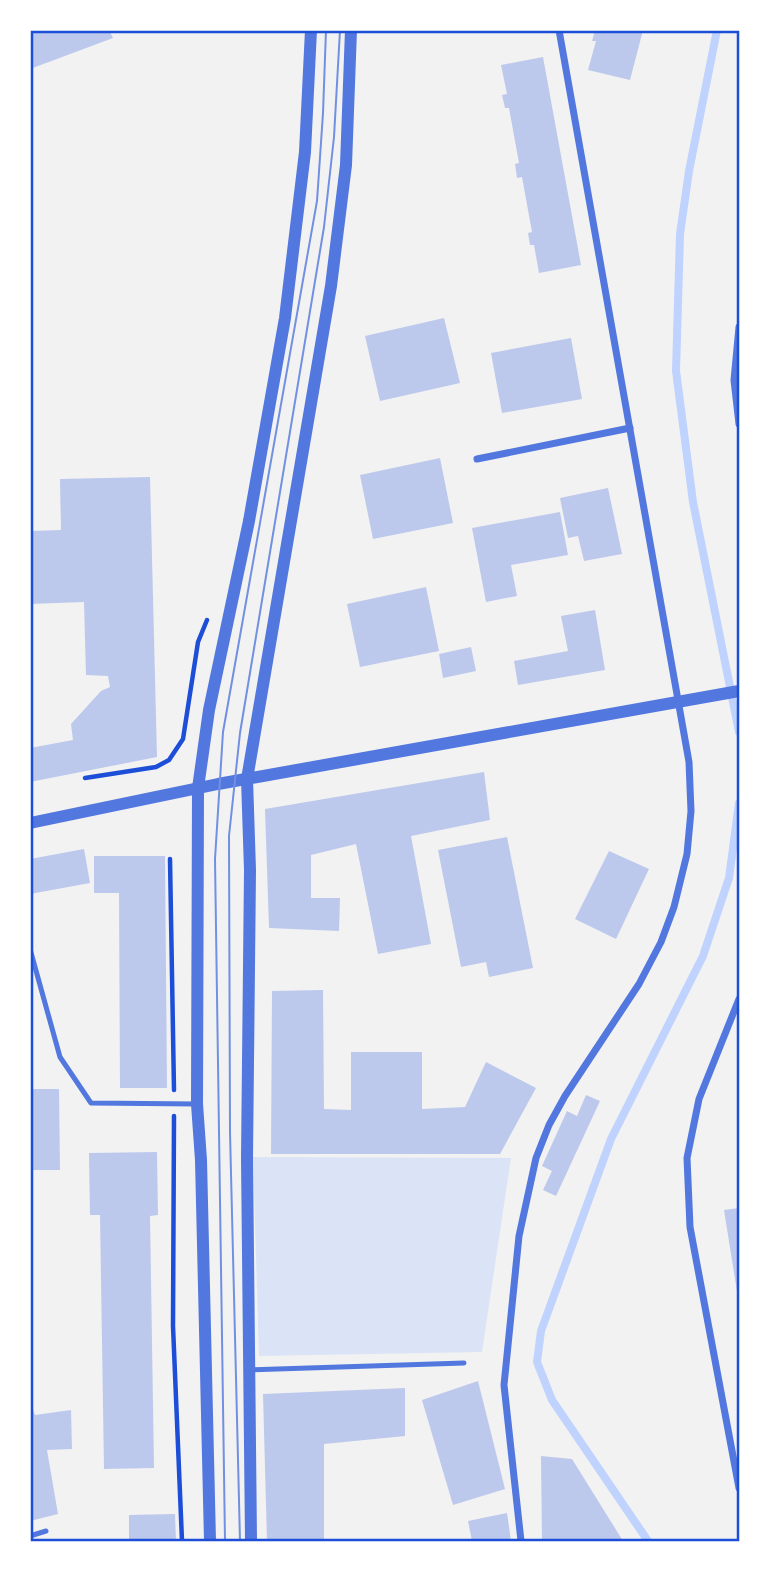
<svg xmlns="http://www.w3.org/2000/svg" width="769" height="1571" viewBox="0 0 769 1571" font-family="'Exo 2',sans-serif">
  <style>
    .green { fill: #dbe4f7 }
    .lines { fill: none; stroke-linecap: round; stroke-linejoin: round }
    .stream { stroke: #bfd3fe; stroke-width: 8 }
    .building { fill: #bdc9ec }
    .path { stroke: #1d4ed8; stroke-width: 4.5 }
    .service { stroke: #5277de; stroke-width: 5 }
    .minor { stroke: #5277de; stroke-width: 7 }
    .tertiary { stroke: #5277de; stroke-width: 12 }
    .tram { stroke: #7290e2; stroke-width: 2 }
    .neatline { fill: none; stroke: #1d4ed8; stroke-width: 2.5 }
  </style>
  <rect width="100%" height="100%" fill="#f2f2f2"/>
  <polygon class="green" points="253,1157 511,1158 482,1352 259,1356"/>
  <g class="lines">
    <g class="stream">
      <polyline points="717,30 689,171 680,234 676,371 693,502 739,732"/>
      <polyline points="648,1541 552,1400 537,1362 541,1331 611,1139 703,956 729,878 739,803"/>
    </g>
  </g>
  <g class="building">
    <polygon points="109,30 113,38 30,69 30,31"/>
    <polygon points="595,30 643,30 630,80 588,70 596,41 592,41"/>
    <polygon points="543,57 581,265 539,273 534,245 530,245 528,233 532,232 522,177 517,178 515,164 519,163 509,108 505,108 502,95 507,94 501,65"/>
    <polygon points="444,318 460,383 380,401 365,336"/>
    <polygon points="571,338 582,399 502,413 491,353"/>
    <polygon points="440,458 453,523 373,539 360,475"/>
    <polygon points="150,477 157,757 30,782 30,748 73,740 71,724 101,691 110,687 108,676 86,675 84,602 30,604 30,531 61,530 60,479"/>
    <polygon points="608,488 622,554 584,561 578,536 568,538 560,498"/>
    <polygon points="560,512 568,555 511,565 517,596 486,602 472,528"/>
    <polygon points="426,587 439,651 360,667 347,604"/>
    <polygon points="595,610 605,670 518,685 514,661 568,651 561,616"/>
    <polygon points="471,647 476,671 443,678 439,654"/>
    <polygon points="484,772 490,820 411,836 431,944 378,954 356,844 311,855 311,898 340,898 339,931 269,928 265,809"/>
    <polygon points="507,837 533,968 489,977 486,962 461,967 438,850"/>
    <polygon points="84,849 90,883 30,894 30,859"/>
    <polygon points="609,851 649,869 616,939 575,919"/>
    <polygon points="94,856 165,856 167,1088 120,1088 119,893 94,893"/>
    <polygon points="323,990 324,1109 351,1110 351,1052 422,1052 422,1109 465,1107 486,1062 536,1088 500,1154 271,1154 272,991"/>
    <polygon points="30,1089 59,1089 60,1170 30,1170"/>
    <polygon points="586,1095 600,1101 556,1196 543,1190 552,1171 542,1166 567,1111 577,1116"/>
    <polygon points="157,1152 158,1215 150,1216 154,1468 104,1469 100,1215 90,1215 89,1153"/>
    <polygon points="739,1208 739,1298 738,1298 724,1210"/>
    <polygon points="478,1381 505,1489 453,1505 422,1400"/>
    <polygon points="405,1388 405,1436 324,1444 324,1541 267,1541 263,1394"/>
    <polygon points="30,1401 35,1415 71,1410 72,1449 47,1450 58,1514 30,1521"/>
    <polygon points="541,1456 572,1459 623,1541 542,1541"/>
    <polygon points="507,1513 511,1541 472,1541 468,1521"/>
    <polygon points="175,1514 176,1541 129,1541 129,1515"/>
  </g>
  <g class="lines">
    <g class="path">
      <polyline points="85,778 156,767 169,760 183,739 198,642 207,620"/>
      <polyline points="170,859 174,1090"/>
      <polyline points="174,1116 173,1326 182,1541"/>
    </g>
    <g class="service">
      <polyline points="30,949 60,1057 91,1103 197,1104"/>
      <polyline points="249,1370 464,1363"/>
      <polyline points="30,1536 46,1531"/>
    </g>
    <g class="minor">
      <polyline points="739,327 734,380 739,424"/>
      <polyline points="477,459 630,428"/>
      <polyline points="739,999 699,1099 687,1158 690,1227 739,1488"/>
      <polyline points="521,1541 504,1385 519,1236 536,1158 549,1125 565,1096 639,984 661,942 674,907 687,854 691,811 689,762 559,30"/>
    </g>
    <g class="tertiary">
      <polyline points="30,823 218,784 739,691"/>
      <polyline points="210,1541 201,1160 197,1104 198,788 209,710 249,521 285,318 305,152 311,30"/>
      <polyline points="251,1541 247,1158 250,870 247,779 331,286 346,165 351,30"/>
    </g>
    <g class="tram">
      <polyline points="225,1541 215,859 223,732 317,201 323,113 326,30"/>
      <polyline points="240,1541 230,1132 229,836 240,733 324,227 334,137 340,30"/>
    </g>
  </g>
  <rect width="769" height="1571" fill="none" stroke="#ffffff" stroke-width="63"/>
  <rect x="32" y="32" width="706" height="1508" class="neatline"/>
</svg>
